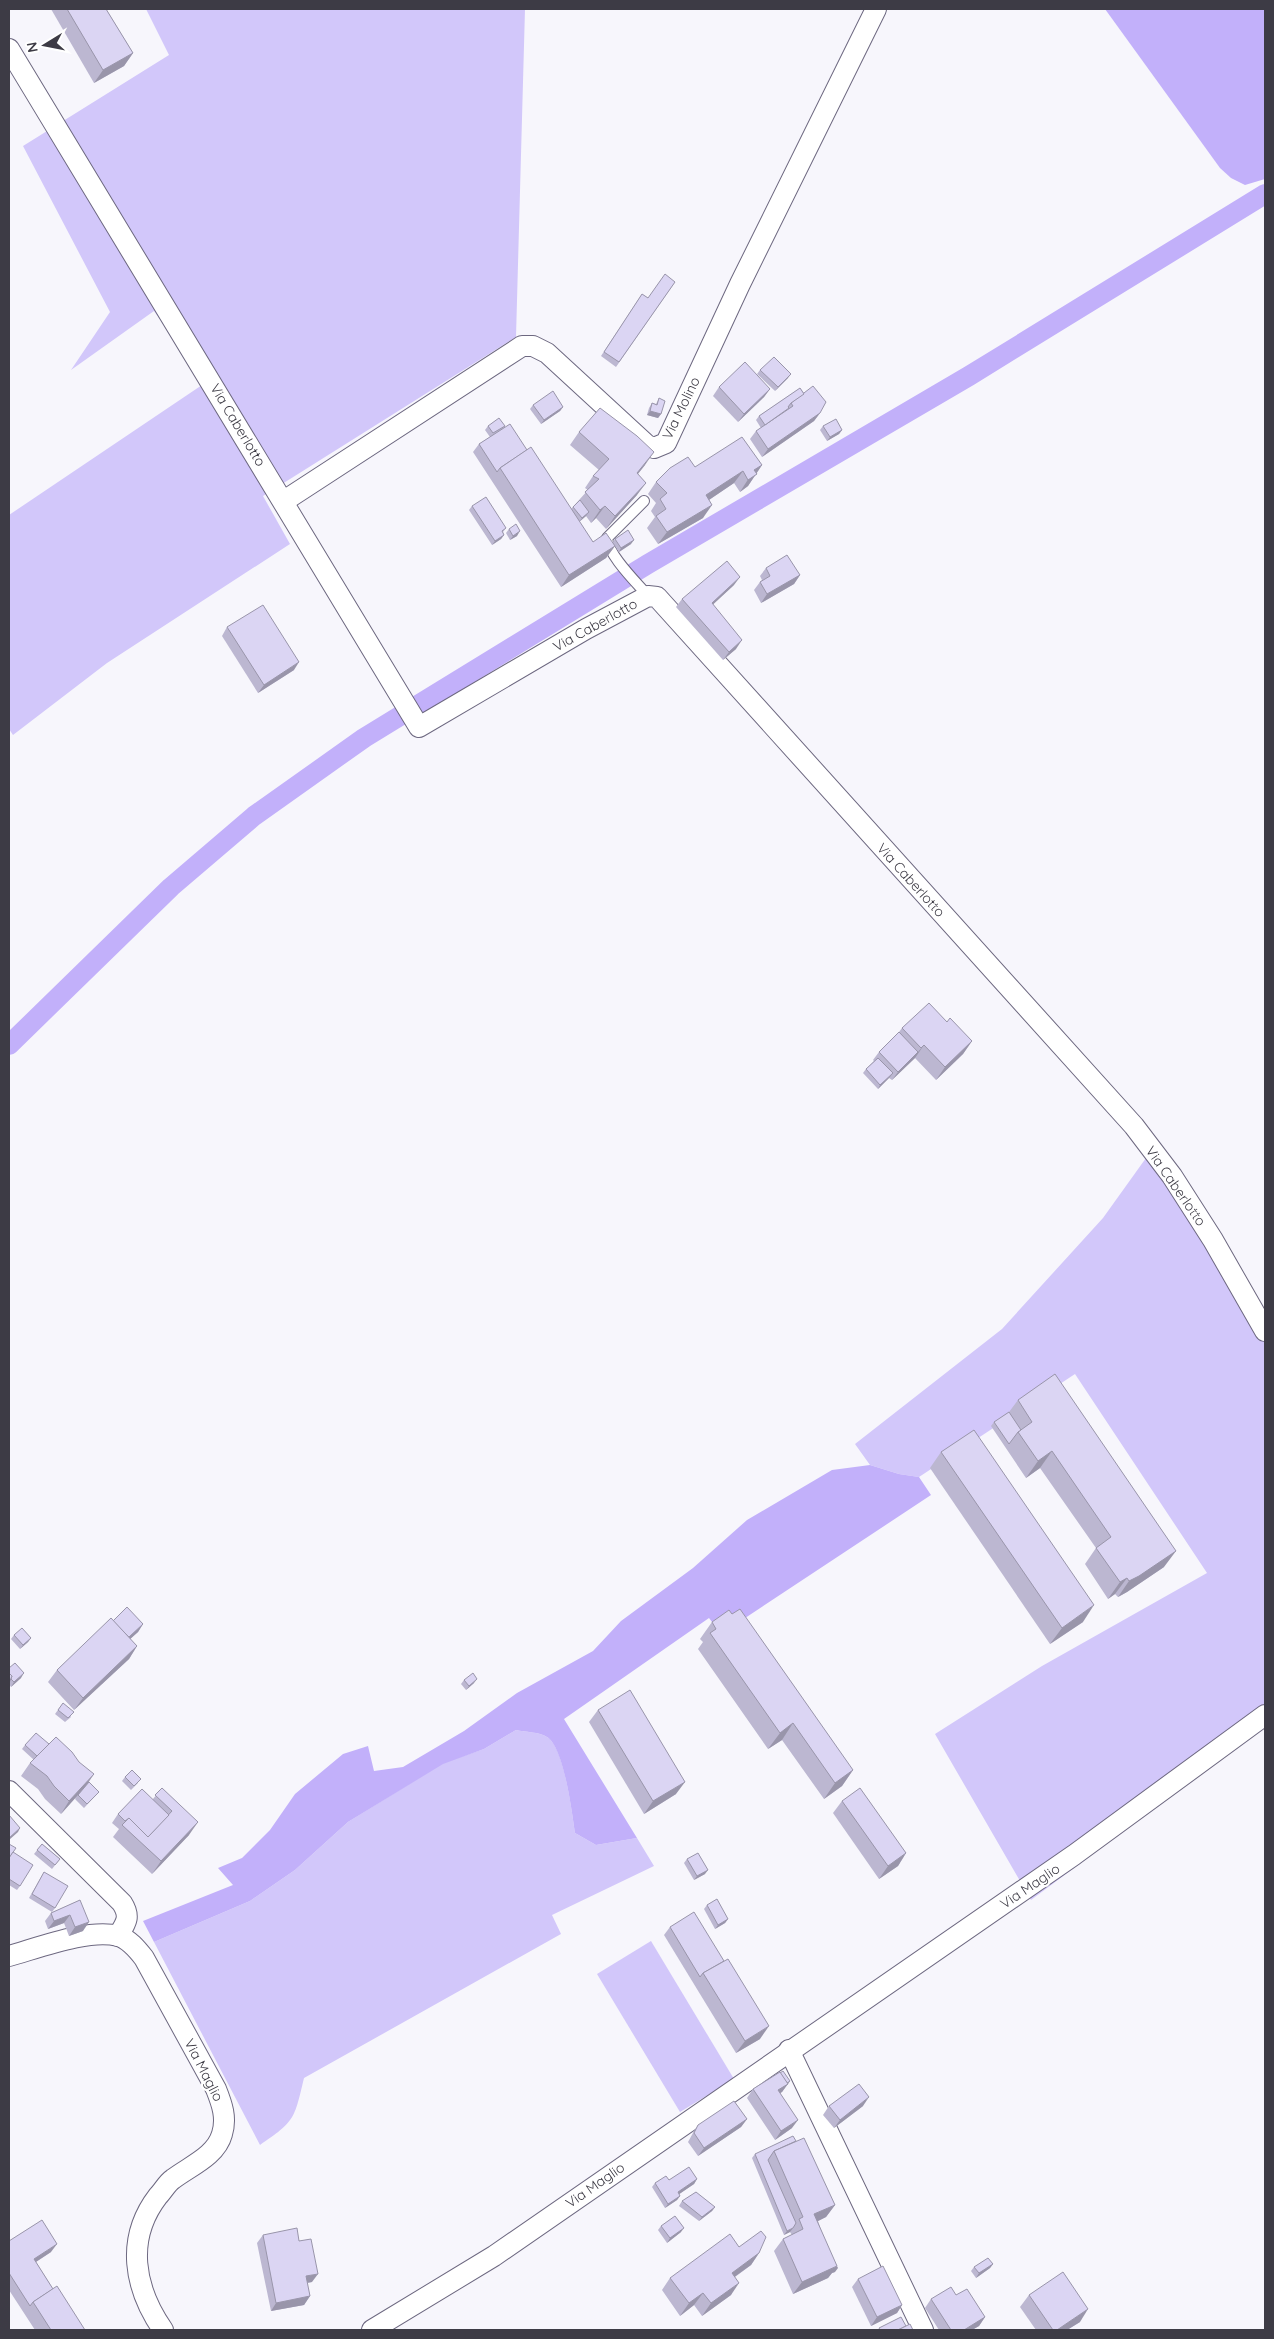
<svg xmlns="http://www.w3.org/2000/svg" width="1274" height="2339" viewBox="0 0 1274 2339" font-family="Quicksand,sans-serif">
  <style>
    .green { fill: #d2c7fa }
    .forest { fill: #c2b0fa }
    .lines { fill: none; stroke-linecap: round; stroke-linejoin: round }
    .canal { stroke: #c2b0fa; stroke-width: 20 }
    .service-casing { stroke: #6d6880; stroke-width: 12 }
    .minor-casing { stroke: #6d6880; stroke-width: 22 }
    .service { stroke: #fff; stroke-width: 10 }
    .minor { stroke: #fff; stroke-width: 20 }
    .wall { fill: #bcb7d1 }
    .shaded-wall { fill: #9995aa }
    .building { fill: #dbd5f3; stroke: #9995aa }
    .labels { text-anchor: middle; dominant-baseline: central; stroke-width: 4.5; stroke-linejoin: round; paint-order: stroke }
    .street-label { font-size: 14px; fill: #3d3b45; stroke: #fff }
  </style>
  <rect width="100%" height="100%" fill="#f7f6fc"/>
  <g class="green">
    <polygon points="146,9 525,9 516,337 263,496 290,544 107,663 13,735 9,729 9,515 205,383 154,311 71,370 110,312 23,146 169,55"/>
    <polygon points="1146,1158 1216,1256 1265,1340 1265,1726 1031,1900 935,1734 1042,1666 1207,1573 1075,1374 919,1477 899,1474 870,1465 855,1444 1002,1329 1103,1218"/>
    <path d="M516 1730C525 1732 539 1732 547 1737 564 1746 572 1813 575 1833L596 1845 637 1838 654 1866 552 1915 561 1934 304 2078C294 2120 295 2121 260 2145L154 1942 250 1901 295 1870 348 1822 443 1763 484 1749Z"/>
    <polygon points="651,1941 734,2079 680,2112 597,1974"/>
  </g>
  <g class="forest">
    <polygon points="1105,9 1265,9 1265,179 1245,185 1231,178 1220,168"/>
    <path d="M870 1465 899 1474 919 1477 931 1495 721 1634 709 1618 564 1719 637 1838 596 1845 575 1833C572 1813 564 1747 547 1737 539 1732 525 1732 516 1730L484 1749 443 1764 348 1822 295 1870 250 1901 154 1942 143 1921 233 1885 218 1868 242 1858 270 1830 295 1794 343 1754 368 1746 374 1771 403 1767 464 1731 517 1693 593 1651 621 1621 693 1568 747 1520 832 1470Z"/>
  </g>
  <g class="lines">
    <polyline class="canal" points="9,1045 171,887 254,816 364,738 648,564 969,376 1265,194"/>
    <defs>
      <path id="service" d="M644 501 607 538C608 555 637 583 648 596"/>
      <g id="minor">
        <polyline points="9,49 419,727 586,629 648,596 657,597 1134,1126 1172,1176 1213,1240 1265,1331"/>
        <polyline points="284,501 522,346 533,346 547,353 647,445 654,448 666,443 740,284 876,9"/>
        <path d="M9 1791 122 1903C131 1917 126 1923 118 1936"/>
        <path d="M9 1956C38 1948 90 1928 118 1936 129 1939 137 1949 144 1958L216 2089C222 2104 227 2118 222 2134 216 2156 190 2166 173 2179 167 2183 163 2191 158 2196 125 2239 134 2288 163 2330"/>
        <polyline points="789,2050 923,2330"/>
        <polyline points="372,2330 494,2256 1074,1855 1265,1715"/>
      </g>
    </defs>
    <use href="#service" class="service-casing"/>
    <use href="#minor" class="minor-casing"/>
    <use href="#service" class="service"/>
    <use href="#minor" class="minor"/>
  </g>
  <g class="wall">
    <polygon points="51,9 106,9 133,53 124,66 94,83"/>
    <polygon points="675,282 616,367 601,356 642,294 648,298"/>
    <polygon points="760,370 788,378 775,391 757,374"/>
    <polygon points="719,387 770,389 764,397 738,422 713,396"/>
    <polygon points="800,388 820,413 814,421 762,457 750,439 756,431 761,428 756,420 759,416"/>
    <polygon points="659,398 661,414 658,418 647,415 649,408 652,403 656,404"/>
    <polygon points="533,405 563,407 560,411 541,424 530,409"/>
    <polygon points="488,426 505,426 503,429 527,450 571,509 588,490 585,488 593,476 599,470 570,445 579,432 645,465 638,474 637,495 606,529 596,518 591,523 586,516 579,522 593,542 613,542 615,539 631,544 619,552 615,546 606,558 561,587 473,452 479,444 490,437 485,430"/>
    <polygon points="823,426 842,430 839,434 827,441 820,430"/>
    <polygon points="762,465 748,486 740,492 734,483 709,500 703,518 658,544 647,528 655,517 651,511 656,503 648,494 656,482 695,467"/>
    <polygon points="472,506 506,528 503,532 504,535 501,539 492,545 469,510"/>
    <polygon points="509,529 517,536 510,540 506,533"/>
    <polygon points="766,568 800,575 794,584 761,603 754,590 760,582 762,580 760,576"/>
    <polygon points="734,585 713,604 736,649 723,660 676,607 682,599"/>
    <polygon points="227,627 294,670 258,693 222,636"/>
    <polygon points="947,1022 972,1041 963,1054 936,1080 915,1058 892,1080 889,1078 878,1089 863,1073 866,1069 874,1061 873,1060 879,1052 899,1032 902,1028"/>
    <polygon points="1018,1400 1164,1567 1127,1592 1118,1597 1115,1594 1108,1599 1085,1564 1096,1548 1040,1468 1026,1478 991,1426 994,1422 1009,1412"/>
    <polygon points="941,1452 1083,1622 1050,1644 930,1468"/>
    <polygon points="113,1621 143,1624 138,1632 130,1639 137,1646 129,1659 74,1710 48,1682 57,1670"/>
    <polygon points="712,1622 853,1770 842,1786 824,1799 782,1740 768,1749 698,1649 703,1642 700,1639"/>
    <polygon points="14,1635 31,1638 28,1642 20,1649 11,1639"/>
    <polygon points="9,1668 21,1678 11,1687 9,1684"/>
    <polygon points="464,1680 474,1683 466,1690 461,1684"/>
    <polygon points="63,1703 71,1717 65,1722 55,1714"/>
    <polygon points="598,1710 676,1794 644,1814 589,1722"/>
    <polygon points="25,1745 89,1782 99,1792 84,1808 75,1799 77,1796 61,1814 45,1799 38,1789 21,1776 30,1763 34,1760 22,1749"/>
    <polygon points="125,1777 138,1783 131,1790 122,1781"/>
    <polygon points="162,1788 189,1835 152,1874 113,1837 119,1829 112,1823 118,1814 153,1799"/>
    <polygon points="842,1801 906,1853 898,1866 879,1879 833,1813"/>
    <polygon points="9,1844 13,1852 20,1886 17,1890 9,1885"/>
    <polygon points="42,1844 60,1859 52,1869 34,1854"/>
    <polygon points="687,1859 705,1874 694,1880 684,1863"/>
    <polygon points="44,1872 55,1908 52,1912 29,1898"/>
    <polygon points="80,1900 83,1931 69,1936 64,1923 48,1929 45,1921 51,1913"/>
    <polygon points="707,1905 728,1919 725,1923 715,1929 704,1909"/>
    <polygon points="670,1927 760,2039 736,2053 664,1935"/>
    <polygon points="790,2081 782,2092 780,2093 792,2128 775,2140 747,2098 753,2089"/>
    <polygon points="829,2106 863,2106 834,2128 823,2115"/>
    <polygon points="747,2119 741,2127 698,2156 688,2142 693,2133 698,2125"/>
    <polygon points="796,2141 835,2205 826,2217 818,2221 835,2272 832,2273 828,2278 793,2294 774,2251 783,2239 792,2235 790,2232 784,2235 752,2158 755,2154"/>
    <polygon points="697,2179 694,2184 679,2194 680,2196 677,2200 665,2208 652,2187 655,2183 669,2180"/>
    <polygon points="682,2201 715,2207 712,2211 699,2221 679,2206"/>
    <polygon points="661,2226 681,2232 667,2243 658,2230"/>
    <polygon points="263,2235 299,2241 312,2282 307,2283 310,2296 304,2305 271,2311 257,2243"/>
    <polygon points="9,2241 51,2252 36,2262 53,2289 85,2330 35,2330 9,2290"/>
    <polygon points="739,2247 759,2253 751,2265 735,2277 731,2295 702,2316 694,2305 680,2316 662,2290 670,2278"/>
    <polygon points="993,2264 990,2268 976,2278 971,2271 974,2267"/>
    <polygon points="858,2279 902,2305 897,2313 871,2326 852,2287"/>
    <polygon points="956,2295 985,2317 979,2326 972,2330 939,2330 925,2308 931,2299"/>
    <polygon points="1029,2295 1080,2322 1067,2330 1036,2330 1020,2307"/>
  </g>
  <g class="shaded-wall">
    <polygon points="133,53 124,66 94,83 103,70"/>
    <polygon points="791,374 788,378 775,391 778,387"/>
    <polygon points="770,389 764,397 738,422 744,414"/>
    <polygon points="563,407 560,411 541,424 544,420"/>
    <polygon points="650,411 661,414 658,418 647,415"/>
    <polygon points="820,413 814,421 762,457 768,449"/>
    <polygon points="842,430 839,434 827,441 830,437"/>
    <polygon points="654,452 645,465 628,486 637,473"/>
    <polygon points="762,465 748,486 740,492 754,470"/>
    <polygon points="743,471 734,483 697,508 706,495"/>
    <polygon points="646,483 637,495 606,529 615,516"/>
    <polygon points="712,505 703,518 658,544 667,532"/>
    <polygon points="605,506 596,518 591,523 600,510"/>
    <polygon points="589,512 586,516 579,522 582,518"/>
    <polygon points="520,531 517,536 510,540 513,536"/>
    <polygon points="504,535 501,539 492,545 495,541"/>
    <polygon points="634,540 631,544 619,552 621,548"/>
    <polygon points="615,546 606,558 561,587 569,575"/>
    <polygon points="800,575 794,584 761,603 767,594"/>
    <polygon points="740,577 734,585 706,611 712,603"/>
    <polygon points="742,640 736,649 723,660 729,652"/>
    <polygon points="299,662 294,670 258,693 264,685"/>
    <polygon points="972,1041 963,1054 936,1080 945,1067"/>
    <polygon points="924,1045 915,1058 892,1080 898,1072 918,1052"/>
    <polygon points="893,1073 890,1077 878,1089 880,1085"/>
    <polygon points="1052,1451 1040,1468 1026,1478 1038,1461"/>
    <polygon points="1176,1551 1164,1567 1127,1592 1118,1597 1129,1581"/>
    <polygon points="1127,1578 1115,1594 1108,1599 1120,1582"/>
    <polygon points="1094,1605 1083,1622 1050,1644 1062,1628"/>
    <polygon points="143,1624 138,1632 119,1649 125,1640"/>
    <polygon points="31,1638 28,1642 20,1649 23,1645"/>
    <polygon points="137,1646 129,1659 74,1710 83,1698"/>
    <polygon points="24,1673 21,1678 11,1687 14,1682"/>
    <polygon points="477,1679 474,1683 466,1690 469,1686"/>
    <polygon points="793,1723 782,1740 768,1749 780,1733"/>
    <polygon points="853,1770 842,1786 824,1799 835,1783"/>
    <polygon points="94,1774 86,1786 61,1814 69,1801"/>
    <polygon points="685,1782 676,1794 644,1814 653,1801"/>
    <polygon points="198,1822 189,1835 152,1874 161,1861"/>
    <polygon points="20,1828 18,1832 9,1840 9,1838"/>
    <polygon points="906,1853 898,1866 879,1879 888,1866"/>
    <polygon points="708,1870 705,1874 694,1880 697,1876"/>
    <polygon points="70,1915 64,1923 48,1929 54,1921"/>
    <polygon points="728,1919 725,1923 715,1929 718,1925"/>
    <polygon points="89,1922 83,1931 69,1936 75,1927"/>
    <polygon points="769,2026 760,2039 736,2053 745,2041"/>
    <polygon points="790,2081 782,2092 772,2098 778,2090"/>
    <polygon points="869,2097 863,2106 834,2128 840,2120"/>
    <polygon points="747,2119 741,2127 698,2156 704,2148"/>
    <polygon points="798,2120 792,2128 775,2140 781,2131"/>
    <polygon points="697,2179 694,2184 675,2197 678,2192"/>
    <polygon points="680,2196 677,2200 665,2208 668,2204"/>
    <polygon points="835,2205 826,2217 810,2225 814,2214"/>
    <polygon points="715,2207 712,2211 699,2221 702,2217"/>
    <polygon points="684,2228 681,2232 667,2243 670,2238"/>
    <polygon points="793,2228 790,2232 784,2235 787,2231"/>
    <polygon points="57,2244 51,2252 28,2267 34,2259"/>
    <polygon points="759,2253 751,2265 723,2285 732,2273"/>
    <polygon points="993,2264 990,2268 976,2278 979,2273"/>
    <polygon points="837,2266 838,2268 835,2272 832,2273 828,2278 793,2294 802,2282"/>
    <polygon points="318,2274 312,2282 300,2284 306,2276"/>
    <polygon points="739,2283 731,2295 702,2316 711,2303"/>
    <polygon points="703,2293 694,2305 680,2316 689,2303"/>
    <polygon points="310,2296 304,2305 271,2311 276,2303"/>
    <polygon points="902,2305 897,2313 871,2326 877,2317"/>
    <polygon points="1088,2309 1080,2322 1067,2330 1057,2330"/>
    <polygon points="985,2317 979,2326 972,2330 964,2330"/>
  </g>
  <g class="building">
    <polygon points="67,9 106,9 133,53 103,70"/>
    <polygon points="665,274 675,282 619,362 604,352 642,294 648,298"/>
    <polygon points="774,357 791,374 778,387 760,370"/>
    <polygon points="745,362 770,389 744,414 719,387"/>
    <polygon points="813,386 826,402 820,413 768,449 756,431 793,406 791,403"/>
    <polygon points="800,388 804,394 791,403 788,407 789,408 765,425 759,416"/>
    <polygon points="553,391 563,407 544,420 533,405"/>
    <polygon points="659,398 665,401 661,414 650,411 652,403 657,405"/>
    <polygon points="600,408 637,436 654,452 637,473 646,483 615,516 605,506 600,510 585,492 599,479 593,476 609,459 579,432"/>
    <polygon points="499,418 505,426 493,433 488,426"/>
    <polygon points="836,419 842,430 830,437 823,426"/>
    <polygon points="510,424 527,450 500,468 497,472 479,444"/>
    <polygon points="742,437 762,465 754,470 757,474 748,480 743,471 706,495 712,505 667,532 656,516 666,509 660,499 667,493 656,482 670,468 688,457 695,467"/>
    <polygon points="531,447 593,542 606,533 615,546 569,575 500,468"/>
    <polygon points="486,497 506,528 502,531 504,535 495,541 472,506"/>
    <polygon points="580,500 589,512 582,518 573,507"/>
    <polygon points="516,524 520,531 513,536 509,529"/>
    <polygon points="628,530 634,540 621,548 615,539"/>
    <polygon points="787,555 800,575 767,594 760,582 770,576 766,568"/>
    <polygon points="727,561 740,577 712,603 742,640 729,652 682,599"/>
    <polygon points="263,605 299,662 264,685 227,627"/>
    <polygon points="929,1003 947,1022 950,1018 972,1041 945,1067 924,1045 921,1048 902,1028"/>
    <polygon points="899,1032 918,1052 898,1072 879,1052"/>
    <polygon points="878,1058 893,1073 880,1085 866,1069"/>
    <polygon points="1055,1374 1176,1551 1139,1576 1129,1581 1127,1578 1120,1582 1096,1548 1111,1537 1052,1451 1038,1461 1018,1432 1032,1422 1018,1400"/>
    <polygon points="1009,1412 1021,1430 1018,1432 1009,1444 994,1422"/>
    <polygon points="974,1430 1094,1605 1062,1628 941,1452"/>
    <polygon points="127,1607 143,1624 129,1637 113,1621"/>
    <polygon points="740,1609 853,1770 835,1783 793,1723 780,1733 710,1633 716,1629 712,1622 729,1610 732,1614"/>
    <polygon points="111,1618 137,1646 83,1698 57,1670"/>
    <polygon points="22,1628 31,1638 23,1645 14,1635"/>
    <polygon points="15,1663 24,1673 14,1682 11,1679 12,1676 9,1673 9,1668"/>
    <polygon points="9,1673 12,1676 9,1683"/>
    <polygon points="473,1673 477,1679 469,1686 464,1680"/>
    <polygon points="630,1690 685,1782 653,1801 598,1710"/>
    <polygon points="63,1703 74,1712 68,1718 58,1710"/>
    <polygon points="36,1733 49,1744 37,1756 25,1745"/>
    <polygon points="56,1737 72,1752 79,1762 94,1774 69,1801 54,1786 47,1776 30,1763"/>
    <polygon points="132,1770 141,1779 134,1786 125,1777"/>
    <polygon points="89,1782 99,1792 87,1804 78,1795"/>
    <polygon points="162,1788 198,1822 161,1861 122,1825 129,1818 148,1837 172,1811 155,1795"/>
    <polygon points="860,1788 906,1853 888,1866 842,1801"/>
    <polygon points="142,1789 169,1815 148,1837 129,1818 125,1821 118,1814"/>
    <polygon points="9,1815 20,1828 9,1838"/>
    <polygon points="9,1844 16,1848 9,1858"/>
    <polygon points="42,1844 60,1859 55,1865 37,1850"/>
    <polygon points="13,1852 33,1865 20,1886 9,1879 9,1858"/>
    <polygon points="698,1853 708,1870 697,1876 687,1859"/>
    <polygon points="44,1872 68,1886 55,1908 32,1894"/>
    <polygon points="717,1899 728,1919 718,1925 707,1905"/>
    <polygon points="80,1900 89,1922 75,1927 70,1915 54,1921 51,1913"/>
    <polygon points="694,1912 724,1961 703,1973 700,1977 670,1927"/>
    <polygon points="728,1959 769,2026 745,2041 703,1973"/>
    <polygon points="783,2071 790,2081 787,2083 780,2073"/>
    <polygon points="780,2072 788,2084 778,2090 798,2120 781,2131 753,2089"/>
    <polygon points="859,2084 869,2097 840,2120 829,2106"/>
    <polygon points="734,2101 747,2119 704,2148 694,2133 698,2125"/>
    <polygon points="793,2136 796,2141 774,2151 768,2160 796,2223 793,2228 787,2231 755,2154"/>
    <polygon points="804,2138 835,2205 814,2214 837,2266 802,2282 783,2239 803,2229 799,2219 803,2217 774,2151"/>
    <polygon points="689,2167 697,2179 678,2192 680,2196 668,2204 655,2183 666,2176 669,2180"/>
    <polygon points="696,2192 715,2207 702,2217 682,2201"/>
    <polygon points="675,2216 684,2228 670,2238 661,2226"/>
    <polygon points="42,2220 57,2244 34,2259 53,2289 33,2302 30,2306 9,2273 9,2241"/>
    <polygon points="297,2228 299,2241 311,2239 318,2274 306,2276 310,2296 276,2303 263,2235"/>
    <polygon points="761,2231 766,2237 759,2253 732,2273 739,2283 711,2303 703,2293 689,2303 670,2278 730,2234 739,2247"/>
    <polygon points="988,2258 993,2264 979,2273 974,2267"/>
    <polygon points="883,2266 902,2305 877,2317 858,2279"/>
    <polygon points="1063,2272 1088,2309 1057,2330 1053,2330 1029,2295"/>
    <polygon points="57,2286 85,2330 51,2330 33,2302"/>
    <polygon points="951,2287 956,2295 967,2289 985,2317 964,2330 951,2330 931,2299"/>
    <polygon points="901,2317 906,2326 898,2330 880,2330 879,2328"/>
    <polygon points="910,2324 913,2330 898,2330"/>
  </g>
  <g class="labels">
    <g class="street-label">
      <text transform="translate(681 408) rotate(-64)">Via Molino</text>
      <text transform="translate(238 425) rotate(59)">Via Caberlotto</text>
      <text transform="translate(595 625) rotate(-29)">Via Caberlotto</text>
      <text transform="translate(911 880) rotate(48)">Via Caberlotto</text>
      <text transform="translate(1176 1186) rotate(55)">Via Caberlotto</text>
      <text transform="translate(1030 1886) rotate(-34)">Via Maglio</text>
      <text transform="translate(204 2070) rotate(63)">Via Maglio</text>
      <text transform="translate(595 2185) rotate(-35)">Via Maglio</text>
    </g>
  </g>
  <rect width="1274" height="2339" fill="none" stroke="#3d3b45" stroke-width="20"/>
  <g transform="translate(45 45) rotate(260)" stroke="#ffffff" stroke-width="4" paint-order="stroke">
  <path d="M0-4L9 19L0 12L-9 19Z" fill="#3d3b45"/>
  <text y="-8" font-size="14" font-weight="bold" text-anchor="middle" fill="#3d3b45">N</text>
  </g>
</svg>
